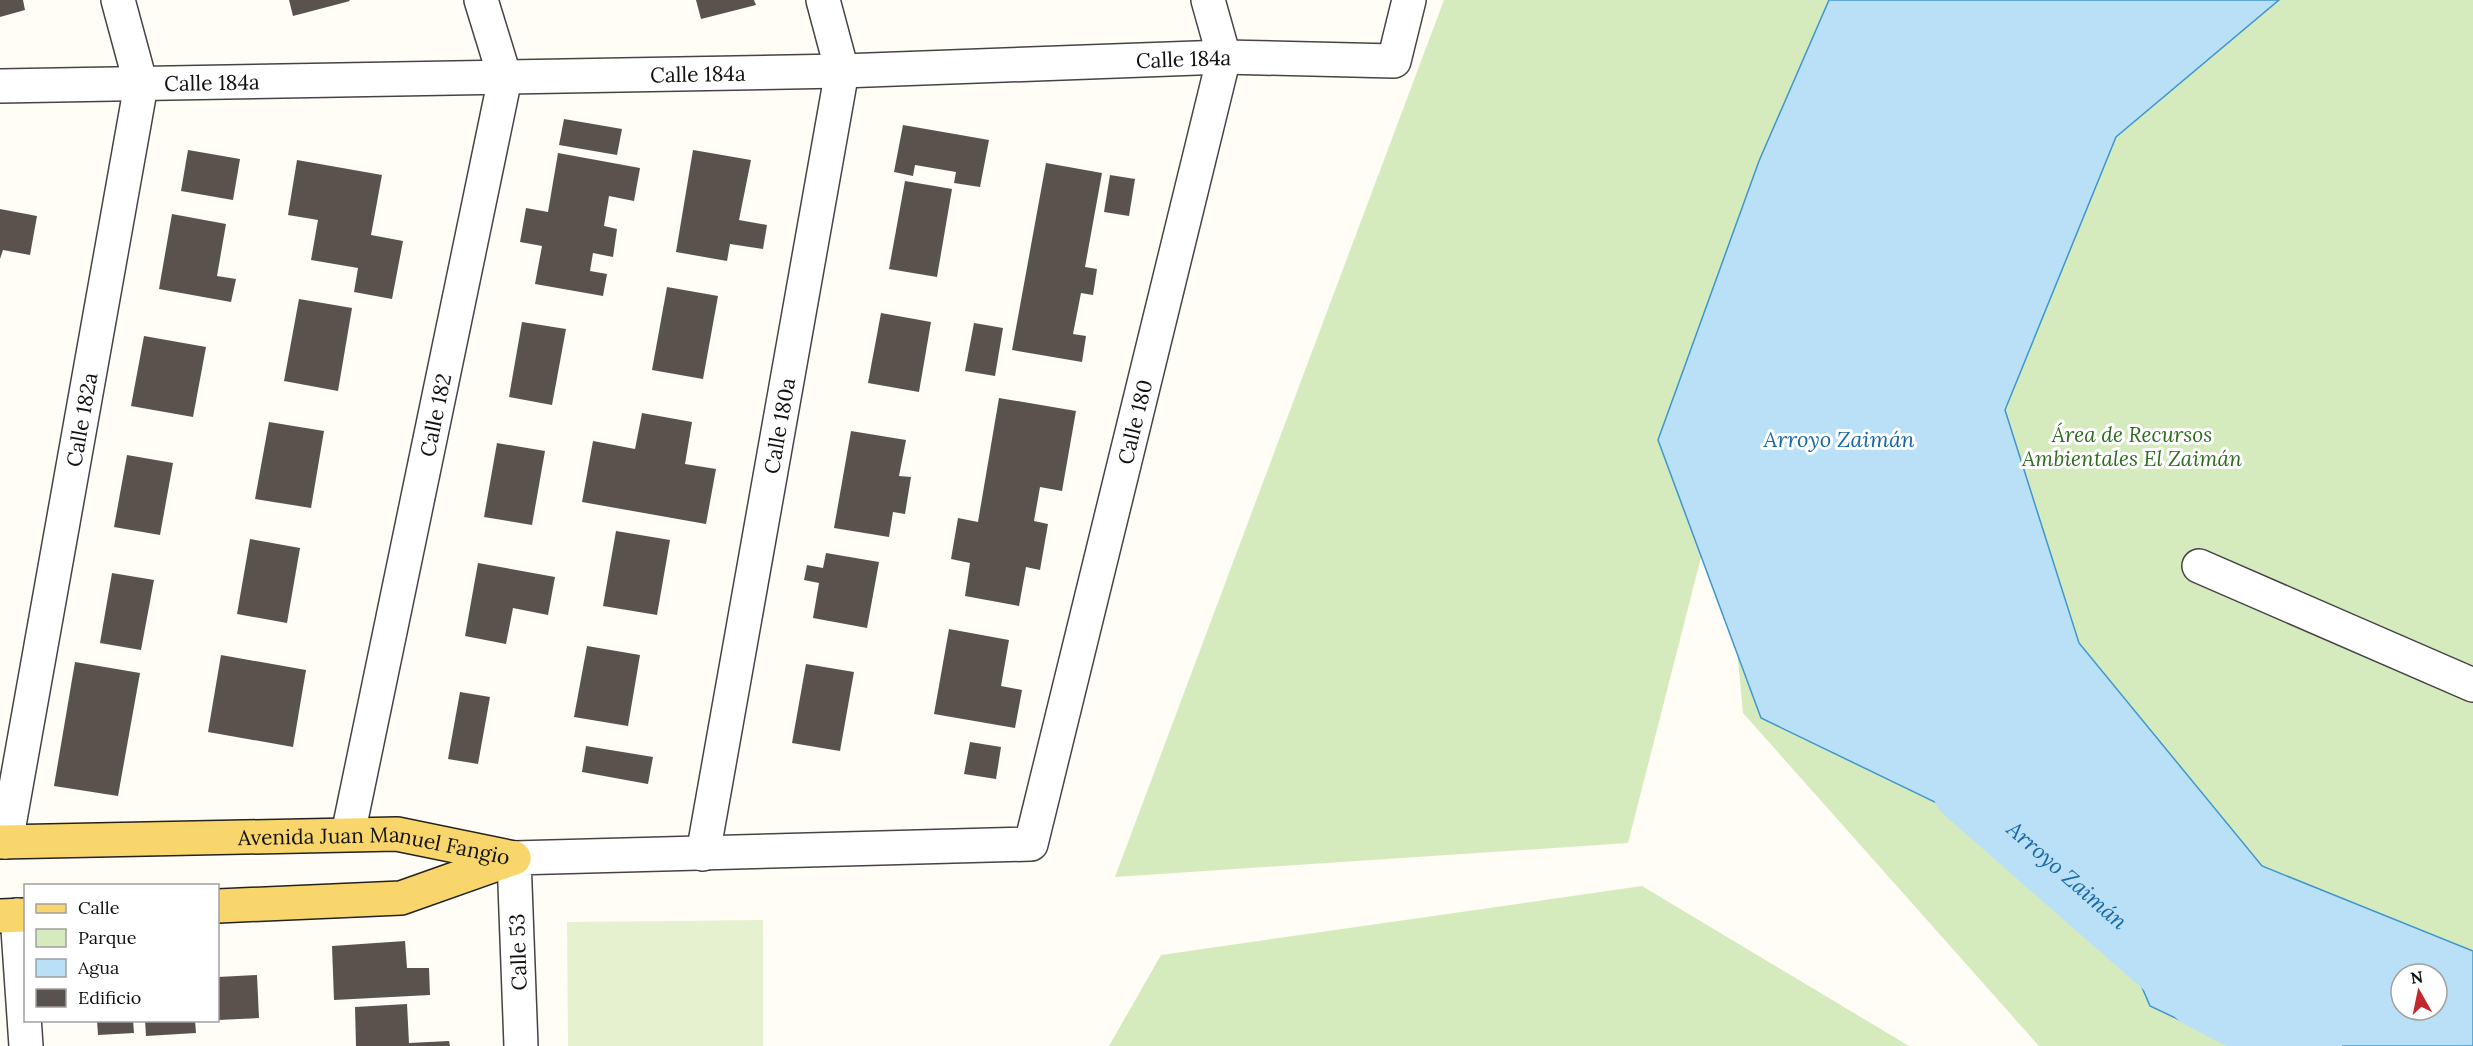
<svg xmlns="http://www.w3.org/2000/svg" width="2473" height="1046" viewBox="0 0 2473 1046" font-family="Lora,serif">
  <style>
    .green { fill: #d5ebbd; fill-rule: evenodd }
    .pitch { fill: #e6f2cf }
    .water { fill: #b9e0f7; stroke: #3f96cf; stroke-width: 1.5; fill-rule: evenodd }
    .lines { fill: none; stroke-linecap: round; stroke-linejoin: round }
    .river { stroke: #b9e0f7; stroke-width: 72 }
    .building { fill: #5a524d }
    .minor-casing { stroke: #444; stroke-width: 36 }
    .major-casing { stroke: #222; stroke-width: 36 }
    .minor { stroke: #fff; stroke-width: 33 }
    .major { stroke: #f9d66b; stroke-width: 33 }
    .labels { text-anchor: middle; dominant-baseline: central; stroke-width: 6; stroke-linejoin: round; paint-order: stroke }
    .street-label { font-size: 21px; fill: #111; stroke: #fff }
    .park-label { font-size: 21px; font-style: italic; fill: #2f6b1f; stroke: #fff }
    .water-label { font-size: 22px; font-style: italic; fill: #1768a6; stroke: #fff }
  </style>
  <rect width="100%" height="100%" fill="#fffdf5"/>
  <g class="green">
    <path d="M1444 0H2473V1046H2039L1743 713 1721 479 1628 843 1115 877ZM2401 974H2437V1010H2401Z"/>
    <polygon points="1642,886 1909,1046 1109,1046 1161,955"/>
  </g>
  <polygon class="pitch" points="763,920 763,1046 568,1046 567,922"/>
  <path class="water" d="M1829 0H2279L2116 137 2005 410 2079 643 2262 866 2473 951V1046H2235L2150 1006 2096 880 1761 718 1658 440 1759 161ZM2401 974H2437V1010H2401Z"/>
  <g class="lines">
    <path class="river" id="s1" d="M1968 788 2202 993 2306 1046"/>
  </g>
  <g class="building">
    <polygon points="0,0 23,0 25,10 0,17"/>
    <polygon points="289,0 349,0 350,1 293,16"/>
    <polygon points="696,0 754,0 756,5 701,19"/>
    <polygon points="564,119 622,129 617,155 559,145"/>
    <polygon points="903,125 989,140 980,187 954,183 956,172 915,165 913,176 894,172"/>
    <polygon points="188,150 240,159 233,200 181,191"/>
    <polygon points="693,150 751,160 739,220 767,225 763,249 730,244 727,261 676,252"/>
    <polygon points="558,153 640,168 634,201 609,196 604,226 617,229 613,257 593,253 590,271 607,274 603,296 535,284 542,246 520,242 526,208 548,212"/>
    <polygon points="297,160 382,175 371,235 403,241 392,299 354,292 358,268 311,260 318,220 288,215"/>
    <polygon points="1046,163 1102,173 1085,267 1097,269 1093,295 1081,293 1073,334 1086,336 1082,362 1012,350"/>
    <polygon points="1110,175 1135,179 1129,216 1104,212"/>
    <polygon points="905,181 952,189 937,277 889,269"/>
    <polygon points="0,209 37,216 30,255 3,250 0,259"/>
    <polygon points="172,214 226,224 217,276 236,279 231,302 159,289"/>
    <polygon points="667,287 718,296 703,379 652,370"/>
    <polygon points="299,299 352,308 338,391 284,381"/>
    <polygon points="881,313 931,322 919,392 868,383"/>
    <polygon points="522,322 566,329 552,405 509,397"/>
    <polygon points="974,323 1003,328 995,376 965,371"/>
    <polygon points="144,336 206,347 193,417 131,406"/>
    <polygon points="999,398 1076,411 1062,491 1040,487 1034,521 1048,524 1040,570 1026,567 1019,606 965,596 970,563 951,559 958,518 978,522"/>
    <polygon points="642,413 692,422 685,464 716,469 706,524 582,502 593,441 635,449"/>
    <polygon points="269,422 324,431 311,508 255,499"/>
    <polygon points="851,431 906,440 899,476 911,477 905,514 893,512 889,537 834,528"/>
    <polygon points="497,443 545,451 532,525 484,517"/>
    <polygon points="127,455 173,463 160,535 114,527"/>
    <polygon points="616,531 670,540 657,615 603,606"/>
    <polygon points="250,539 300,548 287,623 237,614"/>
    <polygon points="826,553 879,562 867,628 813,618 819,583 804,580 807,565 823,568"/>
    <polygon points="478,563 555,577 548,615 513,608 506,644 465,636"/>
    <polygon points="112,573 154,580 141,650 100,643"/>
    <polygon points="949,629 1009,640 1001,686 1022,690 1015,728 934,714"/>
    <polygon points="587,646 640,655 628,726 574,717"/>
    <polygon points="221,655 306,670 293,747 208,732"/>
    <polygon points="75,662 140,673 118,796 54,786"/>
    <polygon points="806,664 854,672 840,751 792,743"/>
    <polygon points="460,692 490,697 478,764 448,759"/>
    <polygon points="970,742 1001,747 996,779 964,774"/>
    <polygon points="586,746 653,757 648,784 582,772"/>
    <polygon points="405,941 407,968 429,968 430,995 334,1000 332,946"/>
    <polygon points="257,975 259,1018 218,1020 218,977"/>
    <polygon points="407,1004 409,1043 449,1041 450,1046 356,1046 355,1007"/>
    <polygon points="97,1020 133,1020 134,1033 98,1035"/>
    <polygon points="145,1020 195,1020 196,1033 146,1036"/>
  </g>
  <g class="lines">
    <defs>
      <g id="minor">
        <path id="s2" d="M0 86 842 71 1224 57 1394 61 1409 0"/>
        <polyline points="2199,566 2473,685"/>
        <path id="s3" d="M348 834 505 78 481 0"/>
        <path id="s4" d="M6 842 141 85 118 0"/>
        <path id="s5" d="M703 854 842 71 823 0"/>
        <polyline points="17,915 26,1046"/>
        <path id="s6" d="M521 1046 514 858 1031 844 1224 57 1208 0"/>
      </g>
      <g id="major">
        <path id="s7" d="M0 842 397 834 514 858"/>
        <polyline points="218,906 401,898 514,858"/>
        <polyline points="0,916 26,915"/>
      </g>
    </defs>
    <use href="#minor" class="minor-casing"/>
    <use href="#major" class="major-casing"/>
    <use href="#minor" class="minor"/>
    <use href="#major" class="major"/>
  </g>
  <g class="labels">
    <g class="street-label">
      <text stroke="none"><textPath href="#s2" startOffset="1184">Calle 184a</textPath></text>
      <text stroke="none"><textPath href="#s2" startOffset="698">Calle 184a</textPath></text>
      <text stroke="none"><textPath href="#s2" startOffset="212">Calle 184a</textPath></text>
      <text stroke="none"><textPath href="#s3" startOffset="428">Calle 182</textPath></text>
      <text stroke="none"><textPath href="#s4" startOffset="429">Calle 182a</textPath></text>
      <text stroke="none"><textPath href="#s6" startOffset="1140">Calle 180</textPath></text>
      <text stroke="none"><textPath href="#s5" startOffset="435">Calle 180a</textPath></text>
      <text stroke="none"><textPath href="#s7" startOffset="375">Avenida Juan Manuel Fangio</textPath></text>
      <text transform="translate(518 952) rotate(-92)">Calle 53</text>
    </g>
    <g class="park-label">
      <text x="2132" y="434">Área de Recursos<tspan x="2132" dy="24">Ambientales El Zaimán</tspan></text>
    </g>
    <g class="water-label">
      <text x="1839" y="439">Arroyo Zaimán</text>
      <text stroke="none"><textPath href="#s1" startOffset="132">Arroyo Zaimán</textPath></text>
    </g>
  </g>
  <rect x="24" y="884" width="195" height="138" fill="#ffffff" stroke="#a0a0a0" stroke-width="1.5"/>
  <rect x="36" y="904" width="30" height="9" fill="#f9d66b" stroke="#a0a0a0" stroke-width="1.5"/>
  <text x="78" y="914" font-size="18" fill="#111111">Calle</text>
  <rect x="36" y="929" width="30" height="18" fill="#d5ebbd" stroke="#a0a0a0" stroke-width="1.5"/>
  <text x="78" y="944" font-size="18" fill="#111111">Parque</text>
  <rect x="36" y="959" width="30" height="18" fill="#b9e0f7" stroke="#a0a0a0" stroke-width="1.5"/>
  <text x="78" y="974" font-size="18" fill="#111111">Agua</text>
  <rect x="36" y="989" width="30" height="18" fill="#5a524d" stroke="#a0a0a0" stroke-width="1.5"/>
  <text x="78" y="1004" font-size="18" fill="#111111">Edificio</text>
  <g transform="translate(2419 992) rotate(351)"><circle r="28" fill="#ffffff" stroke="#a0a0a0" stroke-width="1.5"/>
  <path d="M0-4.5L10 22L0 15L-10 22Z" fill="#c4262e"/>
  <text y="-9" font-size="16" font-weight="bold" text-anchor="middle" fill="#111111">N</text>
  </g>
</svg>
